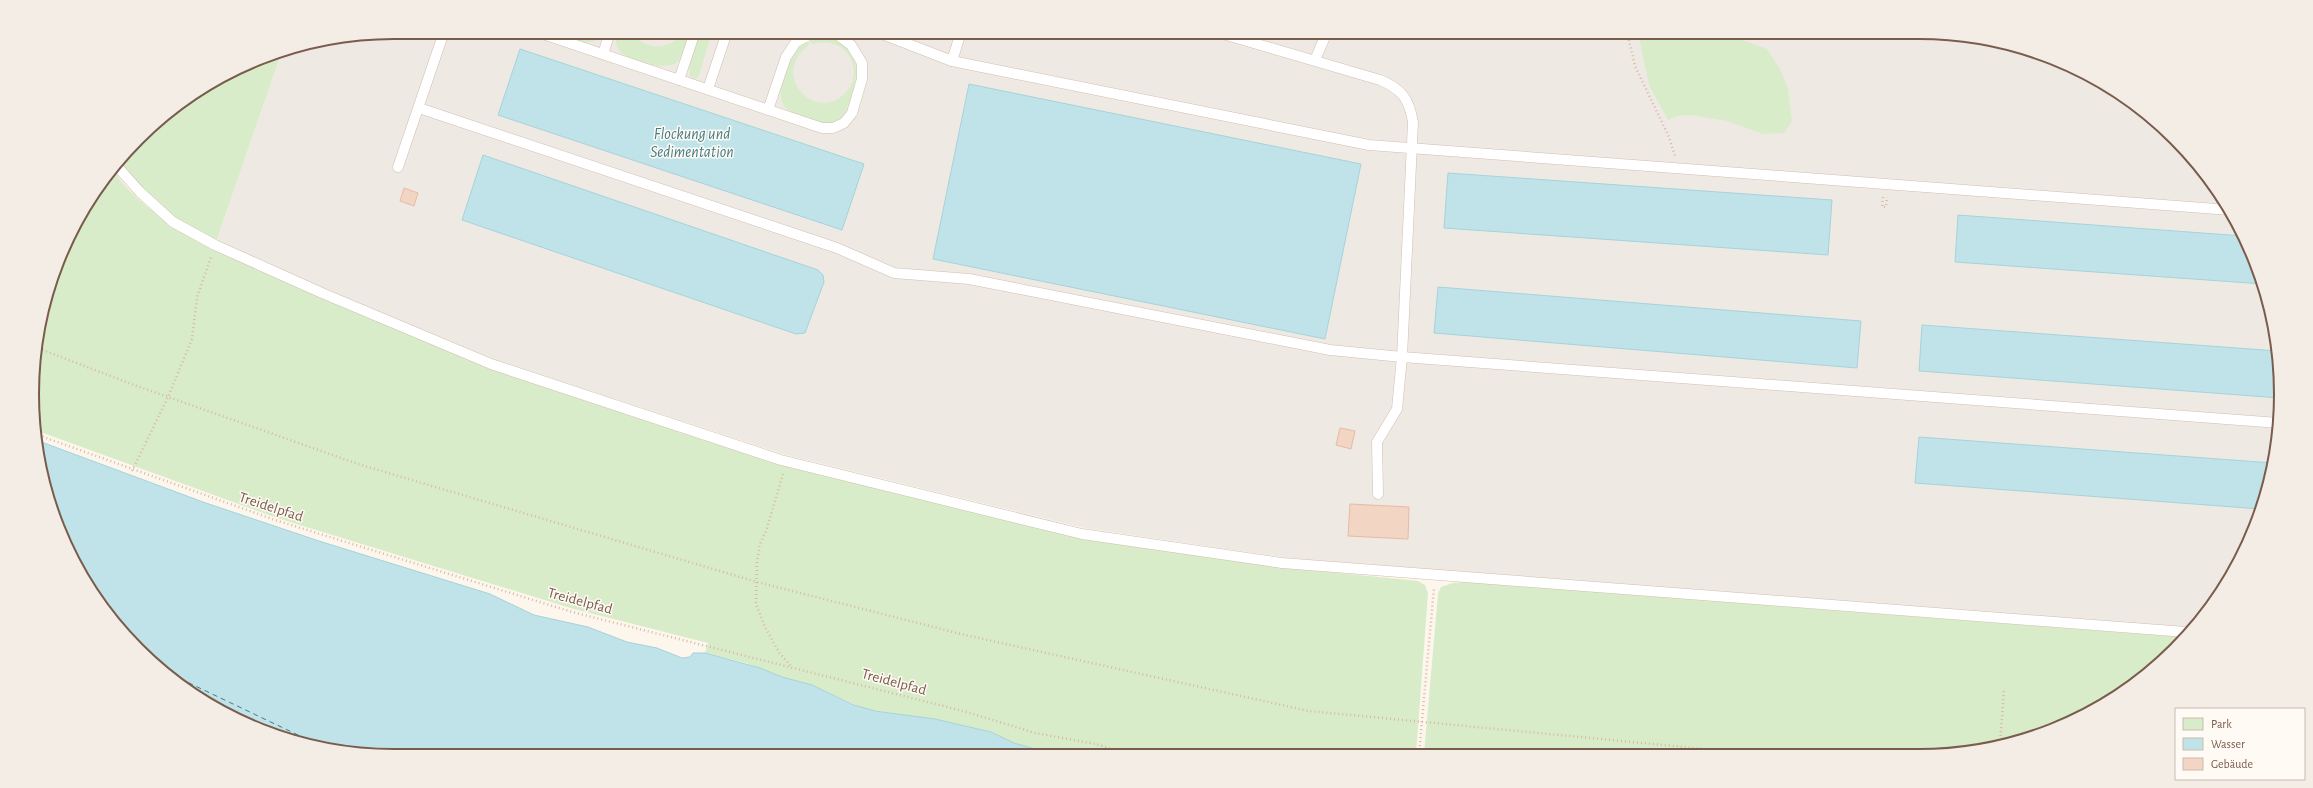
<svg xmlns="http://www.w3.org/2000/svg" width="2313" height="788" viewBox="0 0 2313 788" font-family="'Alegreya Sans',sans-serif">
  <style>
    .industrial { fill: #efe9e4 }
    .green { fill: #d8ecc9 }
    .water { fill: #bfe3e8; stroke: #a5d3da }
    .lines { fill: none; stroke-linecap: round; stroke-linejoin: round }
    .ferry { stroke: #437c86; stroke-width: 1; stroke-dasharray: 5 4; stroke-linecap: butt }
    .building { fill: #f3d5c3; stroke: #e6bba3 }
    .lane-casing { stroke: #d1beb0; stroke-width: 11 }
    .path { stroke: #d9b8a5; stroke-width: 2.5; stroke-dasharray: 1 3; stroke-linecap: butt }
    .lane { stroke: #fff; stroke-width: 10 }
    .labels { text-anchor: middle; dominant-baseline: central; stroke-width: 3; stroke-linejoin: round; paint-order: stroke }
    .street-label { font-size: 15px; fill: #7a5c4d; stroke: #fffaf3 }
    .water-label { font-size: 16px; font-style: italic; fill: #437c86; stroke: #fffaf3 }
    .rim { fill: none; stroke: #7a5c4d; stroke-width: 2 }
  </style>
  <rect width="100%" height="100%" fill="#fdf6ec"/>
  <polygon class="industrial" points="394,32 1919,32 2012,44 2079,69 2139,107 2191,155 2232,213 2262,277 2278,347 2280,417 2269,487 2232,575 2189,628 1437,571 1288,558 1084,528 786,455 496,360 323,289 216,242 282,51 324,39"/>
  <g class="green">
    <path d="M552 32H606C592 51 570 38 552 32Z"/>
    <path d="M616 32H632C645 52 671 50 684 32H690C686 42 685 56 676 63 665 71 626 61 619 50 615 44 616 39 616 32Z"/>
    <polygon points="699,32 712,32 698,78 694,79 690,77 689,64"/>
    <polygon points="1638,32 1671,32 1684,37 1734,37 1767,49 1780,69 1788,88 1792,121 1784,133 1763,134 1727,121 1691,115 1677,116 1668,120 1649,85"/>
    <path d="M817 37C855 36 862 64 852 95 848 109 845 117 831 124 818 121 794 117 785 107 772 91 793 50 807 40L809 45C768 75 817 126 847 91 853 84 855 74 853 65 849 46 829 39 812 44L809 39Z"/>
    <polygon points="282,51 216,242 177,219 142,189 118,161 155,122 256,59"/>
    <path d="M112 168C133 203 178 229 212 249L628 414 1080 538 1281 567 1418 581 1425 585 1428 593 1416 754 1047 755 1035 749 1014 743 991 732 935 719 865 709 812 685 782 677 746 663 705 653 708 643 574 609 277 518 35 430 33 418 35 347 69 234Z"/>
    <polygon points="1466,582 2182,637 2158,666 2058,728 1966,753 1424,754 1438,594 1441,587 1453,583"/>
  </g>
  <g class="water">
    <polygon points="520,49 864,164 842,230 498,115"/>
    <polygon points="969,84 1361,164 1325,339 933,259"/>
    <polygon points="483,155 818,270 823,275 824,282 805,333 796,334 462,220"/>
    <polygon points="1448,173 1832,200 1828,255 1444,228"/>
    <polygon points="1958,215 2243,236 2263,284 1955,262"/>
    <polygon points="1438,287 1861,321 1857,368 1434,333"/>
    <polygon points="1922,325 2278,351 2280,398 1919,371"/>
    <polygon points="1919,437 2273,463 2269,487 2260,509 1915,483"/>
    <polygon points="36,440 203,502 319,541 490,594 534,615 588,627 627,642 657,648 682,658 690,657 693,653 705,653 760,668 782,677 812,685 854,705 875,711 935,719 991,732 1014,743 1035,749 1047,755 394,756 301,744 193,695 138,650 93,595 44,487"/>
  </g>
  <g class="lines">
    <polyline class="ferry" points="164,671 321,746"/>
  </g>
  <g class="building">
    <polygon points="404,188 418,193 414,206 400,201"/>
    <polygon points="1340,428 1355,431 1351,449 1336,445"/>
    <polygon points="1350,504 1409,507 1408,539 1348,536"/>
  </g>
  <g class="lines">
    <defs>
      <g id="lane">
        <polyline points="537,32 822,128 833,128 844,123 852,113 862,79 862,63 851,45 835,33 813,33 796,42 786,57 768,110"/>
        <polyline points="877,32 952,61 1369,145 2230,210"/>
        <path d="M1216 32 1380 80C1402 89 1409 99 1413 122L1402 357 1397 409 1377 442 1378 494"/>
        <polyline points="603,54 610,32"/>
        <polyline points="1315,60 1327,32"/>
        <polyline points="952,61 961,32"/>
        <polyline points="679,80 695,32"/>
        <polyline points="708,89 727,32"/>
        <polyline points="419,108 837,248 894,273 969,279 1330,350 1402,357 2279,423"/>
        <polyline points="115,164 140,192 173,222 215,245 322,293 491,364 781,460 1082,534 1282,563 2186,632"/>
        <polyline points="398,167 444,32"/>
      </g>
    </defs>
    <use href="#lane" class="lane-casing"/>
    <g class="path">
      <polyline points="1627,32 1635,66 1669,137 1675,156"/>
      <polyline points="1883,197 1882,207 1886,207 1887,197"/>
      <polyline points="35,347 134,385 361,465 757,582 965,635 1309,711 1747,753"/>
      <polyline points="35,434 275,520 572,612 967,712 1035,733 1096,744 1130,755"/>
      <polyline points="132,471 168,397 192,339 197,297 211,257"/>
      <polyline points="783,474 766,531 760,544 757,561 756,604 765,627 780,654 792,667"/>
      <polyline points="2000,744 2004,691"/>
      <polyline points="1419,754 1434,588"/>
    </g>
    <use href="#lane" class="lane"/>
  </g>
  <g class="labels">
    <g class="street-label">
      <text transform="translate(271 507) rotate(18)">Treidelpfad</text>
      <text transform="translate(580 601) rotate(15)">Treidelpfad</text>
      <text transform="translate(894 682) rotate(15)">Treidelpfad</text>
    </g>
    <g class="water-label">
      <text x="692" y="134">Flockung und<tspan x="692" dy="18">Sedimentation</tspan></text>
    </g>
  </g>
  <path d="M0 0H2313V788H0ZM394 39H1919A355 355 0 0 1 2274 394V394A355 355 0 0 1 1919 749H394A355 355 0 0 1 39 394V394A355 355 0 0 1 394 39Z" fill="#f4ede6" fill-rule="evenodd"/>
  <path class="rim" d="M394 39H1919A355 355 0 0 1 2274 394V394A355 355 0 0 1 1919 749H394A355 355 0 0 1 39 394V394A355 355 0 0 1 394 39Z"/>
  <rect x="2175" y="708" width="130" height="72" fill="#fffaf3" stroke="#cabbb1"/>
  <rect x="2183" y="718" width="20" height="12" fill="#d8ecc9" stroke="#cabbb1"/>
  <text x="2211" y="728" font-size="12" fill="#7a5c4d">Park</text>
  <rect x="2183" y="738" width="20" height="12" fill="#bfe3e8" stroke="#cabbb1"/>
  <text x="2211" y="748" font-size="12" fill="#7a5c4d">Wasser</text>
  <rect x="2183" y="758" width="20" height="12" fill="#f3d5c3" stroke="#cabbb1"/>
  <text x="2211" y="768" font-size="12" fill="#7a5c4d">Gebäude</text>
</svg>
